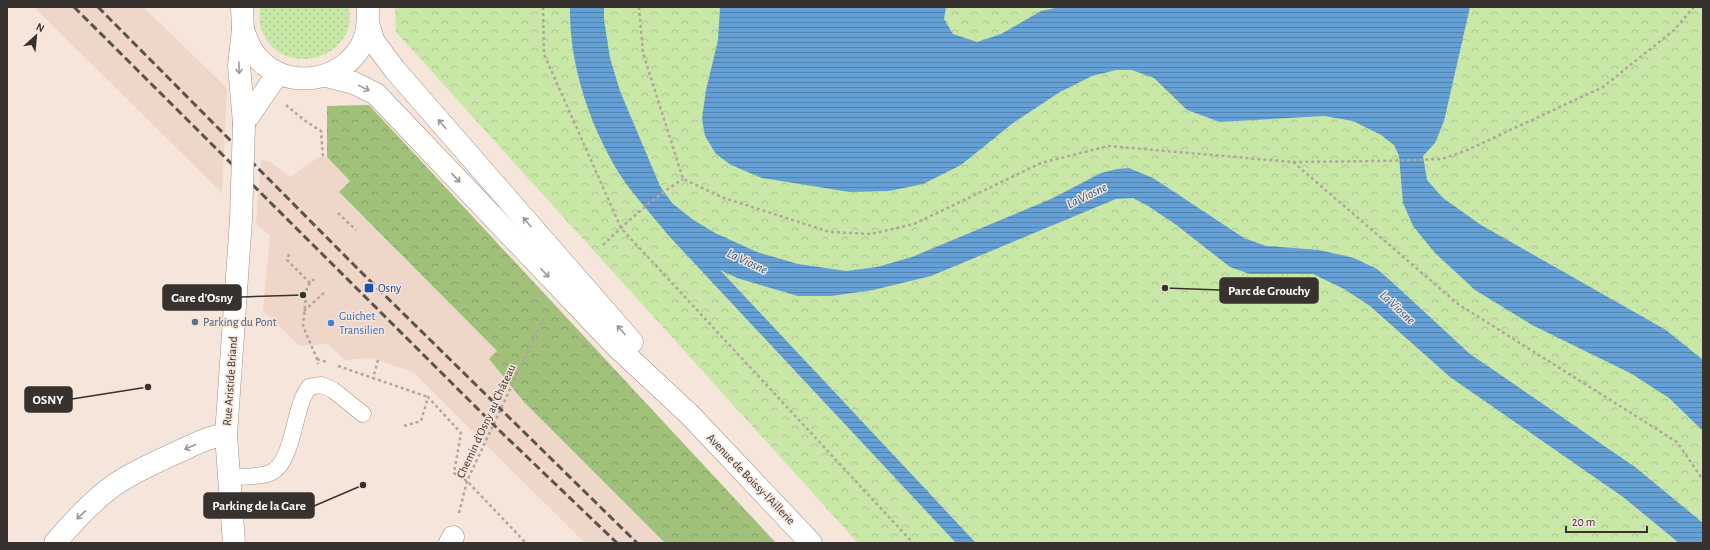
<svg xmlns="http://www.w3.org/2000/svg" width="1710" height="550" viewBox="0 0 1710 550" font-family="'Alegreya Sans',sans-serif">
  <style>
    .built { fill: #eed7c9 }
    .grass { fill: url(#grass-dots) }
    .forest { fill: url(#forest-crowns) }
    .park { fill: url(#park-crowns) }
    .water { fill: url(#water-rules) }
    .lines { fill: none; stroke-linecap: round; stroke-linejoin: round }
    .lane-casing { stroke: #a09187; stroke-width: 17 }
    .street-casing { stroke: #a09187; stroke-width: 23 }
    .secondary-casing { stroke: #a09187; stroke-width: 23 }
    .path { stroke: #b2a59d; stroke-width: 2.5; stroke-dasharray: 3 3; stroke-linecap: butt }
    .lane { stroke: #fff; stroke-width: 16 }
    .street { stroke: #fff; stroke-width: 22 }
    .secondary { stroke: #fff; stroke-width: 22 }
    .rail { stroke: #5b534e; stroke-width: 3; stroke-dasharray: 8 4; stroke-linecap: butt }
    .secondary-bridge-casing { stroke: #a09187; stroke-width: 23; stroke-linecap: butt }
    .secondary-bridge { stroke: #fff; stroke-width: 22 }
    .oneway { stroke: #9c9896 }
    .transit-dot { fill: #1a4fb4; stroke: #f6e5db; stroke-width: 1.5 }
    .service-dot { fill: #5c6f8a; stroke: #f6e5db; stroke-width: 1.5 }
    .shop-dot { fill: #3f7fe0; stroke: #f6e5db; stroke-width: 1.5 }
    .labels { text-anchor: middle; dominant-baseline: central; stroke-width: 3; stroke-linejoin: round; paint-order: stroke }
    .transit-label { font-size: 12px; fill: #164399; stroke: #f6e5db; text-anchor: start }
    .shop-label { font-size: 12px; fill: #366cbe; stroke: #f6e5db; text-anchor: start }
    .service-label { font-size: 12px; fill: #4e5e75; stroke: #f6e5db; text-anchor: start }
    .street-label { font-size: 12px; fill: #38322e; stroke: #f6e5db }
    .water-label { font-size: 13px; font-style: italic; fill: #18598c; stroke: #f6e5db }
    .leader { fill: none; stroke: #38322e; stroke-width: 1.5 }
    .callout-dot { fill: #38322e; stroke: #f6e5db; stroke-width: 1.5 }
    .callout { fill: #38322e; stroke: #38322e; stroke-width: 1.5 }
    .callout-label { font-size: 13px; text-anchor: middle; font-weight: bold; fill: #fff }
  </style>
  <defs>
    <pattern id="grass-dots" width="8" height="8" patternUnits="userSpaceOnUse"><rect width="8" height="8" fill="#c9e7a7"/><path d="M2 2h.1M6 6h.1" fill="none" stroke="#adc790" stroke-width="1.8" stroke-linecap="round"/></pattern>
    <pattern id="forest-crowns" width="20" height="18" patternUnits="userSpaceOnUse"><rect width="20" height="18" fill="#a1c17b"/><path d="M2 6a3 3 0 1 1 6 0M12 15a3 3 0 1 1 6 0" fill="none" stroke="#849d65"/></pattern>
    <pattern id="park-crowns" width="20" height="18" patternUnits="userSpaceOnUse"><rect width="20" height="18" fill="#c9e7a7"/><path d="M2 6a3 3 0 1 1 6 0M12 15a3 3 0 1 1 6 0" fill="none" stroke="#adc790"/></pattern>
    <pattern id="water-rules" width="6" height="5" patternUnits="userSpaceOnUse"><rect width="6" height="5" fill="#64a0d5"/><path d="M0 2.5h6" fill="none" stroke="#5383ad"/></pattern>
  </defs>
  <rect width="100%" height="100%" fill="#f6e5db"/>
  <g class="built">
    <polygon points="34,7 143,7 227,88 222,193"/>
    <polygon points="319,157 327,157 350,181 339,193 497,351 489,359 524,402 665,543 585,543 413,372 372,358 345,360 328,344 300,346 263,311 270,236 256,224 261,160 269,161 290,177"/>
  </g>
  <path class="grass" d="M260 7H349C360 60 277 83 260 25 259 20 260 13 260 7Z"/>
  <polygon class="forest" points="369,105 776,543 665,543 524,402 489,359 497,351 339,192 350,181 327,157 327,106"/>
  <polygon class="park" points="395,7 1703,7 1703,543 858,543 396,32"/>
  <g class="water">
    <path d="M570 7H604V20L610 58 620 91 660 186 672 203 692 219 715 233 757 252 798 264 846 271 877 267 912 257 1051 199 1101 173 1117 169 1129 168 1153 178 1244 238 1266 246 1319 250 1354 258 1377 269 1392 282 1470 354 1635 467 1703 523V543H1679L1623 497 1450 377 1370 306 1344 289 1313 274H1250L1230 267 1175 224 1148 206 1133 198 1116 199 931 276 873 290 832 296H798L737 278 720 270 976 543H956L668 235C650 212 628 190 614 165 587 117 569 61 570 7Z"/>
    <polygon points="720,7 946,7 944,19 953,34 977,42 1001,34 1041,11 1060,7 1470,7 1444,121 1435,143 1423,156 1427,180 1443,198 1481,225 1666,330 1703,360 1703,431 1669,398 1632,374 1532,325 1475,290 1435,253 1413,226 1403,203 1399,156 1394,145 1381,135 1353,121 1324,116 1220,122 1187,110 1154,78 1132,70 1116,70 1092,76 1060,92 1013,123 961,165 923,184 889,191 850,192 762,178 731,165 716,154 705,136 702,119 706,90 718,40"/>
  </g>
  <g class="lines">
    <defs>
      <path id="lane" d="M229 477C242 476 257 478 270 473 291 465 294 417 303 398 304 394 307 391 309 387L321 385 333 390 363 414"/>
      <g id="street">
        <path d="M55 543C72 523 100 493 122 480 140 469 160 460 180 451 195 444 210 436 226 435"/>
        <polyline points="450,543 453,537"/>
      </g>
      <g id="secondary">
        <polyline points="242,7 243,29 239,66 244,123"/>
        <polyline points="368,24 374,42 395,70 632,342"/>
        <path d="M243 29C247 43 253 56 265 65 297 91 348 78 364 40 368 30 368 18 368 7"/>
        <polyline points="327,76 354,83 376,94 615,345 690,415 811,543"/>
        <polyline points="244,123 278,73"/>
        <polyline points="234,543 226,435 241,219"/>
      </g>
    </defs>
    <use href="#lane" class="lane-casing"/>
    <use href="#street" class="street-casing"/>
    <use href="#secondary" class="secondary-casing"/>
    <g class="path">
      <polyline points="543,7 544,54 621,228 913,543"/>
      <polyline points="639,7 643,53 683,179 724,198 830,232 871,234 914,224 1041,163 1108,146 1293,162 1382,161 1442,159 1465,151 1603,87 1674,30 1694,7"/>
      <polyline points="286,105 304,120 321,131 323,157"/>
      <polyline points="1293,162 1458,304 1677,442 1703,480"/>
      <polyline points="338,213 356,230"/>
      <path d="M603 245C628 221 654 197 683 179"/>
      <polyline points="289,254 287,260 310,283 314,279"/>
      <polyline points="310,283 307,287 303,326 317,359 318,364"/>
      <polyline points="304,311 326,291"/>
      <polyline points="317,359 327,362"/>
      <polyline points="378,360 373,378 428,397"/>
      <polyline points="338,366 373,378"/>
      <polyline points="404,426 421,421 428,397 461,433 454,473 467,481 526,543"/>
      <polyline points="459,513 467,481 545,315"/>
    </g>
    <use href="#lane" class="lane"/>
    <use href="#street" class="street"/>
    <use href="#secondary" class="secondary"/>
    <g class="rail">
      <polyline points="74,7 502,433 617,543"/>
      <polyline points="98,7 360,271 637,543"/>
    </g>
    <defs>
      <polyline id="secondary-bridge" points="241,219 244,123"/>
    </defs>
    <use href="#secondary-bridge" class="secondary-bridge-casing"/>
    <use href="#secondary-bridge" class="secondary-bridge"/>
  </g>
  <defs><path id="oneway-shaft" d="M-6 0H5M1.5-3L5.5 0L1.5 3" fill="none" stroke-width="1.6" stroke-linecap="round" stroke-linejoin="round"/></defs>
  <g class="oneway">
    <use href="#oneway-shaft" transform="translate(239 68) rotate(89)"/>
    <use href="#oneway-shaft" transform="translate(364 88) rotate(26)"/>
    <use href="#oneway-shaft" transform="translate(442 124) rotate(-131)"/>
    <use href="#oneway-shaft" transform="translate(456 178) rotate(47)"/>
    <use href="#oneway-shaft" transform="translate(527 222) rotate(-131)"/>
    <use href="#oneway-shaft" transform="translate(545 273) rotate(46)"/>
    <use href="#oneway-shaft" transform="translate(621 330) rotate(-131)"/>
    <use href="#oneway-shaft" transform="translate(190 447) rotate(156)"/>
    <use href="#oneway-shaft" transform="translate(81 515) rotate(137)"/>
  </g>
  <rect class="transit-dot" x="364" y="283" width="10" height="10" rx="2"/>
  <circle class="service-dot" cx="195" cy="322" r="4"/>
  <circle class="shop-dot" cx="331" cy="323" r="4"/>
  <g class="labels">
    <g class="transit-label">
      <text x="378" y="288">Osny</text>
    </g>
    <g class="shop-label">
      <text x="339" y="316">Guichet<tspan x="339" dy="14">Transilien</tspan></text>
    </g>
    <g class="service-label">
      <text x="203" y="322">Parking du Pont</text>
    </g>
    <g class="street-label">
      <text transform="translate(230 381) rotate(-86)">Rue Aristide Briand</text>
      <text transform="translate(486 421) rotate(-65)">Chemin d'Osny au Château</text>
      <text transform="translate(751 479) rotate(46)">Avenue de Boissy-l'Aillerie</text>
    </g>
    <g class="water-label">
      <text transform="translate(1087 196) rotate(-26)">La Viosne</text>
      <text transform="translate(747 262) rotate(25)">La Viosne</text>
      <text transform="translate(1397 308) rotate(43)">La Viosne</text>
    </g>
  </g>
  <path class="leader" d="M1165 288L1220 290M303 295L241 297M148 387L72 399M363 485L314 506"/>
  <g class="callout-dot">
    <circle cx="1165" cy="288" r="4"/>
    <circle cx="303" cy="295" r="4"/>
    <circle cx="148" cy="387" r="4"/>
    <circle cx="363" cy="485" r="4"/>
  </g>
  <g class="callout">
    <rect x="1220" y="278" width="98" height="25" rx="4"/>
    <rect x="163" y="285" width="78" height="25" rx="4"/>
    <rect x="25" y="387" width="47" height="25" rx="4"/>
    <rect x="204" y="493" width="110" height="25" rx="4"/>
  </g>
  <g class="callout-label">
    <text x="1269" y="295">Parc de Grouchy</text>
    <text x="202" y="302">Gare d'Osny</text>
    <text x="48" y="404">OSNY</text>
    <text x="259" y="510">Parking de la Gare</text>
  </g>
  <rect width="1710" height="550" fill="none" stroke="#38322e" stroke-width="16"/>
  <g transform="translate(36 36) rotate(27)" stroke="#f6e5db" stroke-width="3" paint-order="stroke">
  <path d="M0-3L7 15L0 10L-7 15Z" fill="#38322e"/>
  <text y="-6" font-size="11" font-weight="bold" text-anchor="middle" fill="#38322e">N</text>
  </g>
  <path d="M1566 526v6h81v-6" fill="none" stroke="#38322e" stroke-width="2"/>
  <text x="1572" y="526" font-size="12" fill="#38322e" stroke="#f6e5db" stroke-width="3" paint-order="stroke">20 m</text>
</svg>
